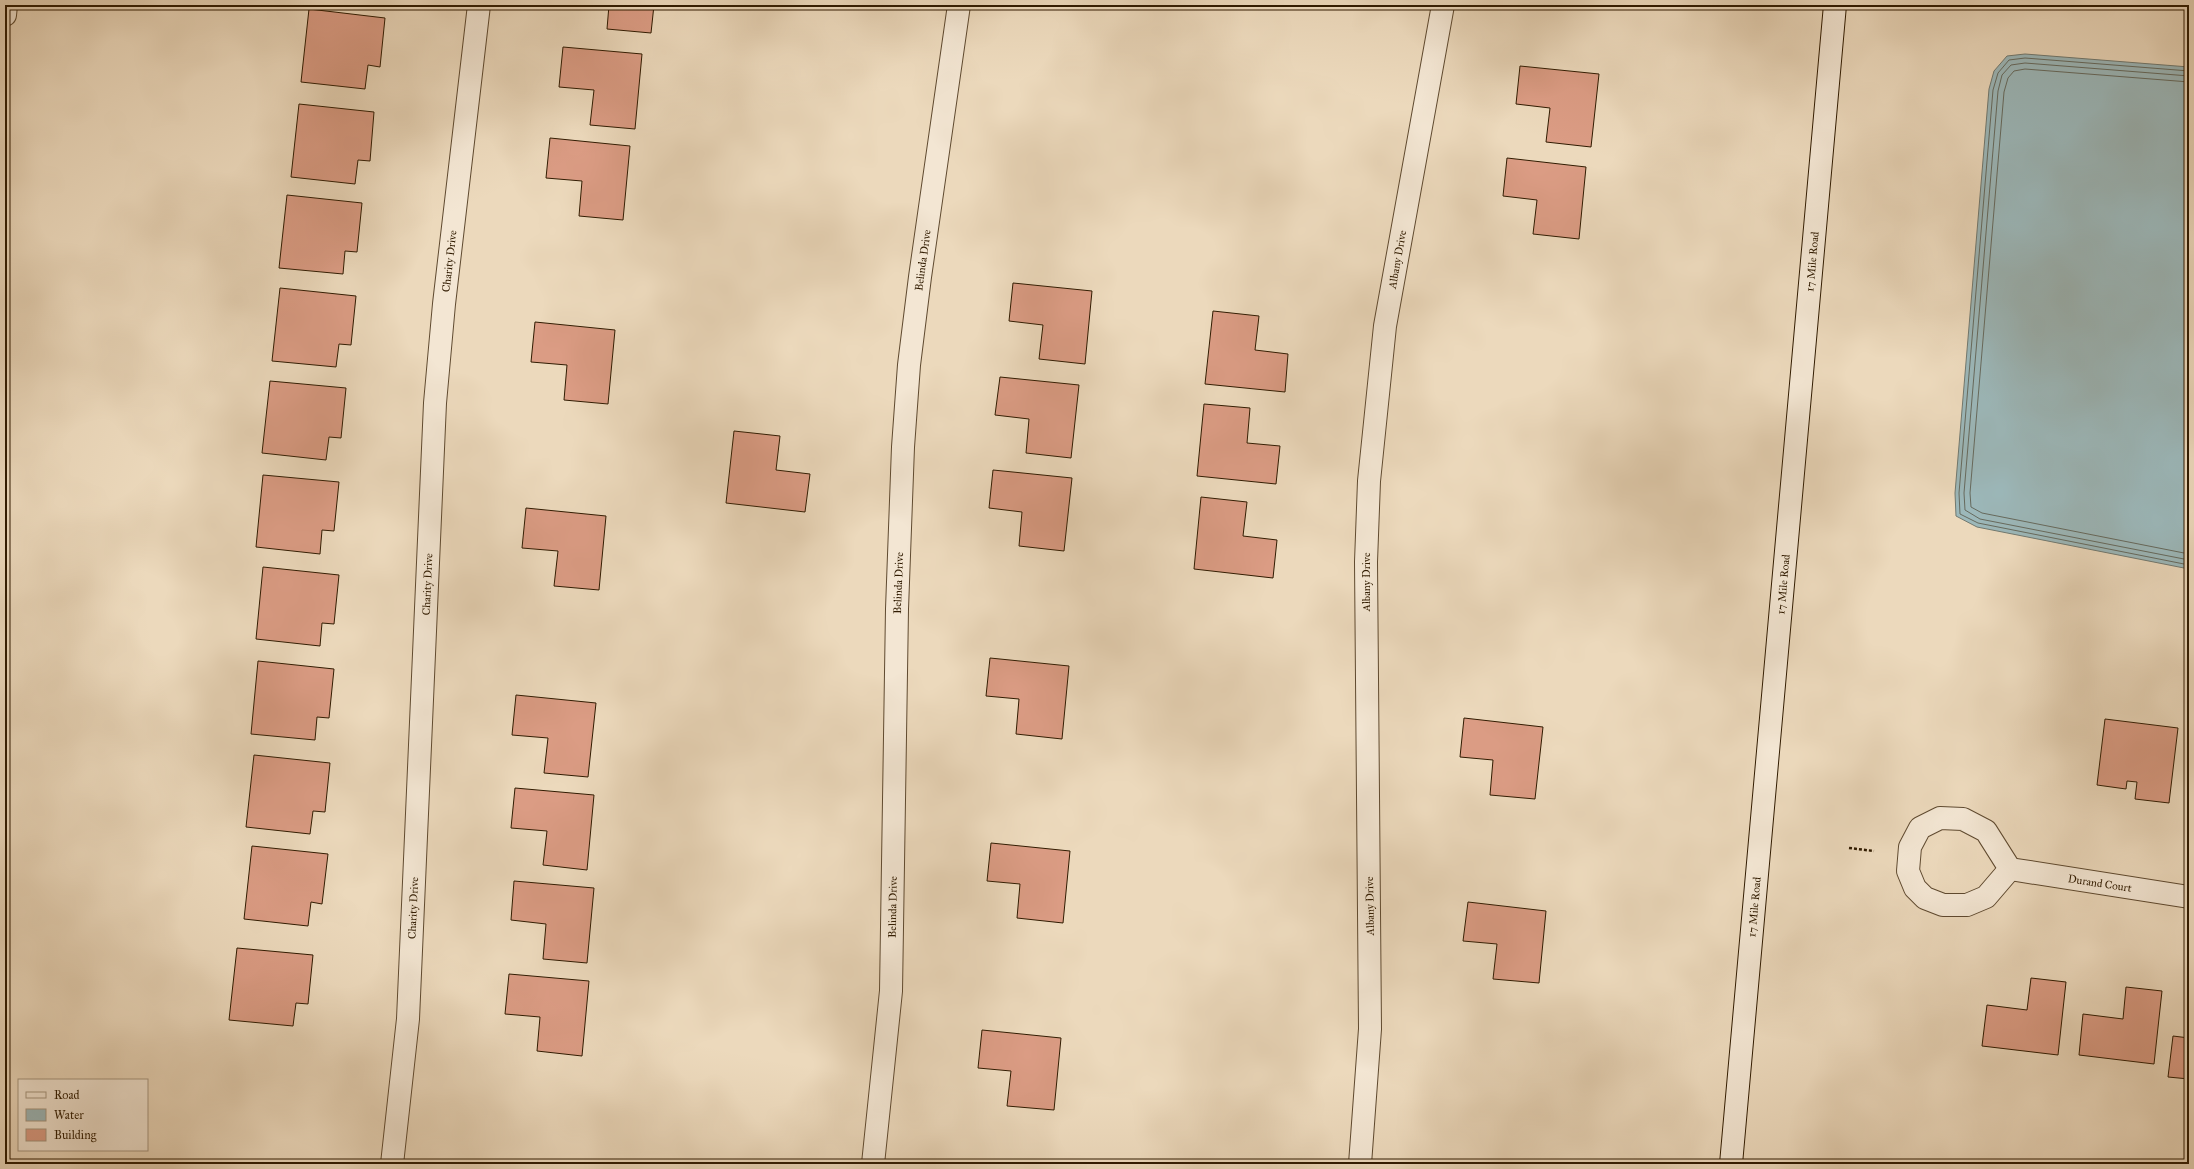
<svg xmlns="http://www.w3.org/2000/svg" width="2194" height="1169" viewBox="0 0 2194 1169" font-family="'IM FELL Great Primer',serif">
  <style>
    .water { fill: #9cb8ba; stroke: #717970 }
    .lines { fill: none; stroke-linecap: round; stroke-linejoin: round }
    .shore { stroke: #666a5e; stroke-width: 1 }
    .building { fill: #db9c84; stroke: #301b01 }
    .minor-casing { stroke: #5f4a30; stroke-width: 24 }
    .secondary-casing { stroke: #301b01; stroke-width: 24 }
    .path { stroke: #301b01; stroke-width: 2.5; stroke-dasharray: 3 2; stroke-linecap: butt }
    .minor { stroke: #f3e6d3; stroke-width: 22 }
    .secondary { stroke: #f3e6d3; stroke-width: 22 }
    .labels { text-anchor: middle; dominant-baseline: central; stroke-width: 4; stroke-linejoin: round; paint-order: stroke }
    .street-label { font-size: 11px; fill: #301b01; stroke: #f3e6d3 }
  </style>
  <rect width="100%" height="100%" fill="#ecd9bc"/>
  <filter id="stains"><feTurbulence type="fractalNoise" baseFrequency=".005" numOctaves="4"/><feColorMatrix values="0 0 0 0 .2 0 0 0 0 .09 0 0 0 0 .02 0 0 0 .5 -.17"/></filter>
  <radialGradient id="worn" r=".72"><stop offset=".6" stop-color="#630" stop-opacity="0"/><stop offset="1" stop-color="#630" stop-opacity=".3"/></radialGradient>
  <polygon class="water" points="2025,54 2189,67 2189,569 1977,527 1956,516 1955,493 1989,89 1994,71 2007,56"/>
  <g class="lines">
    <g class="shore">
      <polyline points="2189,71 2025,58 2009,60 1998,73 1993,90 1959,493 1960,514 1978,523 2189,565"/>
      <polyline points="2189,76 2025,63 2011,65 2002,75 1998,91 1964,493 1965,510 1980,519 2189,560"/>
      <polyline points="2189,82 2025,69 2014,71 2008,78 2004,92 1970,493 1971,507 1982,513 2189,554"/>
    </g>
  </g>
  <g class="building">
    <polygon points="609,5 654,5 651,33 607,29"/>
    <polygon points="309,9 385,18 380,67 368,65 365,89 301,82"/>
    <polygon points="563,47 642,54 635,129 590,125 594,90 559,87"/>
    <polygon points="1520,66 1599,74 1591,147 1546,142 1550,108 1516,104"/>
    <polygon points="299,104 374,112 370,161 358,160 355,184 291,177"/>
    <polygon points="550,138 630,146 623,220 579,216 582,181 546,178"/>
    <polygon points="1507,158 1586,167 1579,239 1533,234 1537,200 1503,196"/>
    <polygon points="287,195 362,203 357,252 345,251 343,274 279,268"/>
    <polygon points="1013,283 1092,291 1085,364 1039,359 1043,325 1009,321"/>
    <polygon points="280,288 356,296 351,345 339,344 336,367 272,361"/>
    <polygon points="1213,311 1259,316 1255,350 1288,354 1285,392 1205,384"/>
    <polygon points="535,322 615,330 608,404 564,400 567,365 531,362"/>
    <polygon points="1000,377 1079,385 1071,458 1026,453 1029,419 995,415"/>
    <polygon points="270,381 346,388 341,438 329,437 326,460 262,453"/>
    <polygon points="1204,404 1250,408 1247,443 1280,446 1276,484 1197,476"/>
    <polygon points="734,431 780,436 776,470 810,474 805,512 726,503"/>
    <polygon points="993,470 1072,478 1064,551 1019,546 1022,512 989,508"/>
    <polygon points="263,475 339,482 334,531 322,530 320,554 256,547"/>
    <polygon points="1201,497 1247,502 1243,536 1277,540 1273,578 1194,569"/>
    <polygon points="526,508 606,516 599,590 554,586 558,551 522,548"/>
    <polygon points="263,567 339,575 334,624 322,623 320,646 256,639"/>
    <polygon points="990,658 1069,666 1062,739 1016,734 1019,699 986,696"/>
    <polygon points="258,661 334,669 329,718 317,717 315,740 251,734"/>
    <polygon points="516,695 596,703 588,777 544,773 548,738 512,735"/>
    <polygon points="1464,718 1543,727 1535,799 1490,795 1493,760 1460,757"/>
    <polygon points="2105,719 2178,728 2169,803 2135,799 2137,782 2127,781 2126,789 2097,785"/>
    <polygon points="254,755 330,763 325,812 313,811 310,834 246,827"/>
    <polygon points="2189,787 2189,810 2186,810"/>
    <polygon points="515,788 594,795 587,870 543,865 547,831 511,828"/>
    <polygon points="991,843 1070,851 1063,923 1017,918 1020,884 987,881"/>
    <polygon points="252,846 328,854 322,904 311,902 308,926 244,919"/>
    <polygon points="514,881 594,888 587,963 543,959 546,924 511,920"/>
    <polygon points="1468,902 1546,911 1539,983 1493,979 1497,944 1463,941"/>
    <polygon points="237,948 313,955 308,1004 296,1003 293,1026 229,1020"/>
    <polygon points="509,974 589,981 582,1056 537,1051 540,1017 505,1014"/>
    <polygon points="2031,978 2066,982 2058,1055 1982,1046 1987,1005 2027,1010"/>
    <polygon points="2126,987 2162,991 2154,1064 2079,1055 2083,1014 2123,1019"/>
    <polygon points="982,1030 1061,1038 1054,1110 1007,1106 1011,1071 978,1068"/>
    <polygon points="2173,1036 2189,1038 2189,1079 2168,1077"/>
  </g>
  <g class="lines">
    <defs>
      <g id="minor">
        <polyline points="5,15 6,5"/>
        <polygon points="1940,818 1963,819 1986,831 2010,869 1986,897 1967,905 1943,905 1925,898 1915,888 1908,871 1910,847 1920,828"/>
        <path id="s1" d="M2010 869 2189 897"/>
        <path id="s2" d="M392 1164 408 1019 435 403 444 304 479 5"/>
        <path id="s3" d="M873 1164 891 991 897 609 903 447 909 365 920 277 959 5"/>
        <path id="s4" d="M1360 1164 1370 1029 1366 562 1369 481 1385 326 1443 5"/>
      </g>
      <g id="secondary">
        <path id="s5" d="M1731 1164 1835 5"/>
      </g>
    </defs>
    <use href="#minor" class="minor-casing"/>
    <use href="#secondary" class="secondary-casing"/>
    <polyline class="path" points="1849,848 1874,851"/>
    <use href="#minor" class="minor"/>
    <use href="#secondary" class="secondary"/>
  </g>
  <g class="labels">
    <g class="street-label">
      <text stroke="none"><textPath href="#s3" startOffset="906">Belinda Drive</textPath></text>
      <text stroke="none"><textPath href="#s4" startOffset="907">Albany Drive</textPath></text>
      <text stroke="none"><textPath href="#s2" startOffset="905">Charity Drive</textPath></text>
      <text stroke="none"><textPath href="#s5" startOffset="906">17 Mile Road</textPath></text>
      <text transform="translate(1366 582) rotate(-90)">Albany Drive</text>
      <text stroke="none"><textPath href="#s3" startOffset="582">Belinda Drive</textPath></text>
      <text stroke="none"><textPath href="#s2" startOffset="581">Charity Drive</textPath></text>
      <text stroke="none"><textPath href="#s5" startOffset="582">17 Mile Road</textPath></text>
      <text stroke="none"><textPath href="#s1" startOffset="91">Durand Court</textPath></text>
      <text transform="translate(1370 906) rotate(-91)">Albany Drive</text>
      <text stroke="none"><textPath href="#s3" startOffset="258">Belinda Drive</textPath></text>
      <text stroke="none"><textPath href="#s5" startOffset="258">17 Mile Road</textPath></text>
      <text stroke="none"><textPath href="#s2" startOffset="257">Charity Drive</textPath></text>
    </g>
  </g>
  <rect width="2194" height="1169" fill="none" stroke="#ecd9bc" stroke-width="20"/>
  <rect x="6" y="6" width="2182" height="1157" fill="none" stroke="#301b01" stroke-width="2"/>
  <rect x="10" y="10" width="2174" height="1149" fill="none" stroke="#301b01"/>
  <rect x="18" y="1079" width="130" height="72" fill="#f3e6d3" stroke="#a5957f"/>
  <rect x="26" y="1092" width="20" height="6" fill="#f3e6d3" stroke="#a5957f"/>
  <text x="54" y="1099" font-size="12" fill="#301b01">Road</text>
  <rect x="26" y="1109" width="20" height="12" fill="#9cb8ba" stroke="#a5957f"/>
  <text x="54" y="1119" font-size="12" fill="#301b01">Water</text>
  <rect x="26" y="1129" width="20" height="12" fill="#db9c84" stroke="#a5957f"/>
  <text x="54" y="1139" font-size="12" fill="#301b01">Building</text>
  <rect width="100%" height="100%" filter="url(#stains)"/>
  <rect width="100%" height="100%" fill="url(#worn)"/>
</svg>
